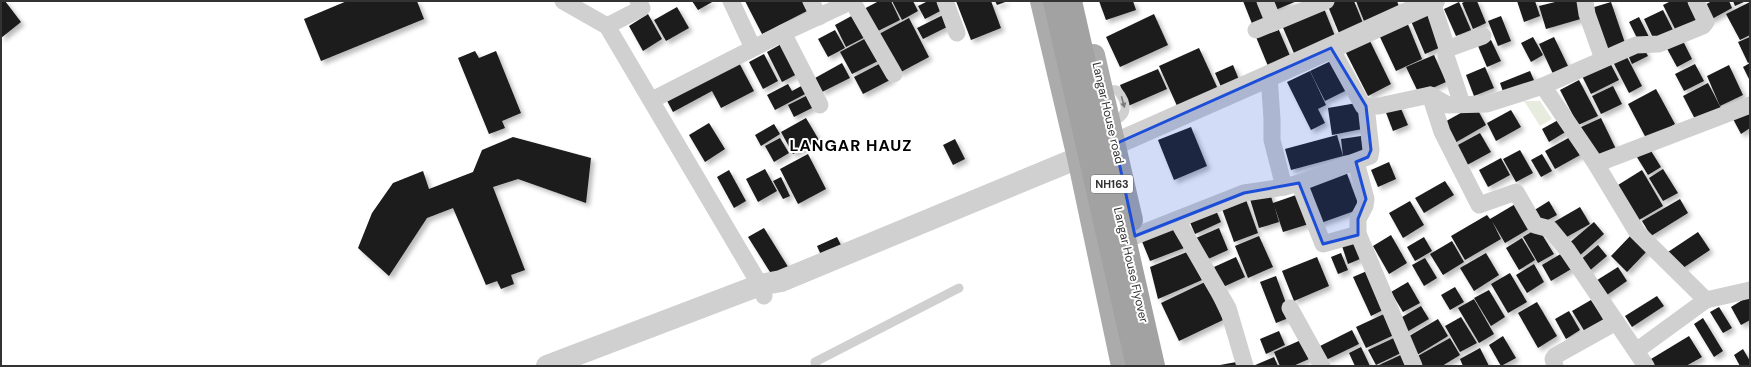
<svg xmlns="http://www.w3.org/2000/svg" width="1751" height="367" viewBox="0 0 1751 367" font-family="'DM Sans',sans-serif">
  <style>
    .green { fill: #e7ecdf }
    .building { fill: #1a1a1a; filter: url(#shadow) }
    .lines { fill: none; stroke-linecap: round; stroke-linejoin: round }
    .service { stroke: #d0d0d0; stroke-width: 9 }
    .minor { stroke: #d0d0d0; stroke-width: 17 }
    .tertiary { stroke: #d0d0d0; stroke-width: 22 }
    .primary { stroke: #ababab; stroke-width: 22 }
    .trunk { stroke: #a2a2a2; stroke-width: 22 }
    .oneway { fill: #7a7a7a }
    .marked { fill: #1d4ed8; fill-opacity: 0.2; stroke: #1d4ed8; stroke-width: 3; stroke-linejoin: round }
    .labels { text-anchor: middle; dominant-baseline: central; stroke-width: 4; stroke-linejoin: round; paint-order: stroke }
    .shield { fill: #fff; stroke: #707070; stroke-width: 1 }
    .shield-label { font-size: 11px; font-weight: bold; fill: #333 }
    .street-label { font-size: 12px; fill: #333; stroke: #fff }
    .district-label { font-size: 16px; font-weight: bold; letter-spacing: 1px; fill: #000; stroke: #fff }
  </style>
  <defs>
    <filter id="shadow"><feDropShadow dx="3.5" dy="3.5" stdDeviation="2" flood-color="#0004"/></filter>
  </defs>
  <rect width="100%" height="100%" fill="#fff"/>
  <polygon class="green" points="1524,101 1540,101 1552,119 1540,126"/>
  <g class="building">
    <polygon points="1,1 5,1 21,22 1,38"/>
    <polygon points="347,1 417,1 424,19 321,61 304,19"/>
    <polygon points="692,1 714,1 698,10"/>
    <polygon points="745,1 802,1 807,11 762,34"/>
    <polygon points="879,1 891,1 900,20 872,34 860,11"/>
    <polygon points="892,1 913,1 918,11 902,20"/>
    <polygon points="928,1 939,1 944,9 925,19 918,6"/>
    <polygon points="956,1 991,1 1001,28 971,40"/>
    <polygon points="995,1 1008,1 997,5"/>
    <polygon points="1099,1 1133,1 1136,10 1106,20"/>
    <polygon points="1243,1 1257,1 1265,21 1253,26"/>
    <polygon points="1269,1 1297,1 1273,11"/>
    <polygon points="1333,1 1354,1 1365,28 1341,38 1327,4"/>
    <polygon points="1356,1 1397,1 1401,12 1366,26"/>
    <polygon points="1466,1 1477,1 1486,23 1473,29 1462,3"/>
    <polygon points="1517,1 1535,1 1540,16 1524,22"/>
    <polygon points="1559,1 1579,1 1584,18 1546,29 1539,6"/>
    <polygon points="1671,1 1694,1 1703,19 1677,33 1663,5"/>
    <polygon points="1712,1 1729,1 1732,8 1710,20 1703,6"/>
    <polygon points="1733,1 1746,1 1735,6"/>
    <polygon points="1459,2 1471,30 1456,36 1444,9"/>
    <polygon points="1611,2 1625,43 1605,50 1591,8"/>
    <polygon points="1750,2 1750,35 1740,40 1726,14"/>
    <polygon points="1323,6 1337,41 1296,58 1281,23"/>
    <polygon points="677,7 689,28 666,41 654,20"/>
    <polygon points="1663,10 1675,34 1656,44 1644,19"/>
    <polygon points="857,13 869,35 846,47 835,25"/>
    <polygon points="648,14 662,39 643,51 629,26"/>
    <polygon points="945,14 951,25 923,39 917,28"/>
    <polygon points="1154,14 1168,45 1120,67 1106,37"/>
    <polygon points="1427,14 1441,47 1425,54 1411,21"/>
    <polygon points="1501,16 1511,41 1498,46 1488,21"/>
    <polygon points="1639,17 1650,39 1640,44 1629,22"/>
    <polygon points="909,18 929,57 899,73 879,34"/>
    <polygon points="1407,22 1422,59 1396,71 1379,35"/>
    <polygon points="1278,28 1291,58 1268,66 1256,37"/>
    <polygon points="835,30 845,48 828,57 818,39"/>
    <polygon points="870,36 882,59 852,74 840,52"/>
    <polygon points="1368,37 1391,84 1368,96 1344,49"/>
    <polygon points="1533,37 1543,55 1531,62 1521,43"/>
    <polygon points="1554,37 1569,68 1554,76 1539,44"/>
    <polygon points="1681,37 1692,59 1677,67 1665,45"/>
    <polygon points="1750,37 1750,62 1748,63 1738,42"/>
    <polygon points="1491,40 1501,61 1487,67 1478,46"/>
    <polygon points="783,43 799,73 782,82 767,52"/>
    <polygon points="1642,45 1648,56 1632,64 1627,53"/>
    <polygon points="1199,48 1218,89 1178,108 1159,66"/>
    <polygon points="475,51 479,58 496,51 521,113 502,121 505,128 489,134 458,58"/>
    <polygon points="764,54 778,81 763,89 749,62"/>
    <polygon points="1434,55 1446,82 1419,94 1406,67"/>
    <polygon points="1626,55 1642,86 1629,93 1613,62"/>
    <polygon points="737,59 754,91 721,108 712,91 673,112 665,97"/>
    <polygon points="1335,59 1349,89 1325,101 1310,71"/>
    <polygon points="1608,59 1619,80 1591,94 1581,74"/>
    <polygon points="883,62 892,79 863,94 854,77"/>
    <polygon points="842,63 850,78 822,92 815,78"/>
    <polygon points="1750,63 1750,81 1743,67"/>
    <polygon points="1695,64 1704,81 1684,91 1675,74"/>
    <polygon points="1233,65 1240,82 1222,89 1215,73"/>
    <polygon points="1729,65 1743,95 1720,106 1707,76"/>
    <polygon points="1485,67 1494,88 1474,96 1466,75"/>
    <polygon points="1158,69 1167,89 1128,106 1120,85"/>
    <polygon points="1310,71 1326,105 1318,109 1325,123 1311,130 1287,82"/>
    <polygon points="1530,71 1536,85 1505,97 1500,83"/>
    <polygon points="1579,80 1598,116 1578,125 1560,90"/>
    <polygon points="1708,83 1721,108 1696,121 1683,96"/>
    <polygon points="788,84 792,91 805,84 809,92 775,110 767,95"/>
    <polygon points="1613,86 1622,104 1601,114 1592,96"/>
    <polygon points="1656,89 1675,124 1647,140 1628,104"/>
    <polygon points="808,95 814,107 794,117 788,105"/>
    <polygon points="1357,103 1362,129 1332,135 1328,108"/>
    <polygon points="1399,104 1408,125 1393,131 1385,110"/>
    <polygon points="1475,105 1486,125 1453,144 1441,124"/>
    <polygon points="1746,108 1750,114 1750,128 1741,134 1732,117"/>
    <polygon points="1511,110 1521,127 1496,141 1487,123"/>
    <polygon points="806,118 819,140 793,154 781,132"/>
    <polygon points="1601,118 1616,149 1595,159 1579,128"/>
    <polygon points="1560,119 1567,131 1549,142 1542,129"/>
    <polygon points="709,123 725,149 705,162 689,135"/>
    <polygon points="774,124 780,134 761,146 755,135"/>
    <polygon points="1191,127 1207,166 1174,180 1158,140"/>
    <polygon points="1480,133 1491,152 1467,165 1456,146"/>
    <polygon points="1337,135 1343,156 1291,170 1285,149"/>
    <polygon points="1361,136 1364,152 1343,156 1341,139"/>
    <polygon points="1572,136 1582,154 1555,169 1545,151"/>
    <polygon points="513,137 591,158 586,203 518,179 493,187 525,270 511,275 514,284 501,289 497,281 486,285 453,208 427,218 389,276 358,248 372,213 393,183 423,171 429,189 473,172 482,150"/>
    <polygon points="780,138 789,153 774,162 765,146"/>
    <polygon points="955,139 965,159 953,165 943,145"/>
    <polygon points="1648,146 1661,167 1648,175 1635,154"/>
    <polygon points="1520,150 1533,173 1516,182 1503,159"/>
    <polygon points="808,154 826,189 798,204 780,169"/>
    <polygon points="1542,154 1552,171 1541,177 1531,160"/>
    <polygon points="1501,158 1510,175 1488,187 1479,170"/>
    <polygon points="1389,162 1396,179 1378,187 1371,170"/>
    <polygon points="765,169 777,191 758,202 746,179"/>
    <polygon points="1663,169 1678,193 1663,201 1649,178"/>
    <polygon points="729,170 746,201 734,208 717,177"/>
    <polygon points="1642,170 1663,206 1639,220 1618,185"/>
    <polygon points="1346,171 1360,209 1318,224 1305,186"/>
    <polygon points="781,177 790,196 783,199 773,181"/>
    <polygon points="1445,181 1454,195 1424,213 1415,198"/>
    <polygon points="1269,190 1273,203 1299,194 1309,224 1283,232 1274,205 1279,222 1259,228 1249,196"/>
    <polygon points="1245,197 1258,233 1234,242 1221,206"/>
    <polygon points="1680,199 1688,213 1651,236 1642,221"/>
    <polygon points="1410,201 1424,225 1403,238 1389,213"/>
    <polygon points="1549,201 1557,215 1540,224 1533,211"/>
    <polygon points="1517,203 1532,227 1505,243 1492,221 1501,239 1465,260 1451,236 1487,215 1490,219"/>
    <polygon points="1580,207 1590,224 1563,239 1554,222"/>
    <polygon points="1215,208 1221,222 1195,234 1189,220"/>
    <polygon points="1594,222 1604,234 1578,257 1568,244"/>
    <polygon points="1175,225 1184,248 1150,261 1141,239"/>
    <polygon points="764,228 790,270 775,280 748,237"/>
    <polygon points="1219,228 1228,250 1206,260 1196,238"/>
    <polygon points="1538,228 1554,254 1538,263 1523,237"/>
    <polygon points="1634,232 1650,248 1627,272 1611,256"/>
    <polygon points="1698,232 1710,250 1680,270 1668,252"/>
    <polygon points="1391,235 1407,263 1389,274 1373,246"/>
    <polygon points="1259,236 1273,267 1248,278 1235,246"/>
    <polygon points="837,237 841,245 821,255 817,246"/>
    <polygon points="1424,237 1432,251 1415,261 1407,247"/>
    <polygon points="1522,238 1535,260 1519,270 1506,248"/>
    <polygon points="1353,239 1360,259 1348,264 1341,243"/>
    <polygon points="1452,241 1464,262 1443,275 1430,254"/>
    <polygon points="1598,245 1607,256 1588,272 1579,261"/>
    <polygon points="1187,252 1202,280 1158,299 1150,267"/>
    <polygon points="1564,252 1573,268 1551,281 1542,265"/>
    <polygon points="1341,253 1348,270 1338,274 1331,257"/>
    <polygon points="1486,253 1499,275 1474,291 1460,268"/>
    <polygon points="1236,257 1245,277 1223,287 1214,267"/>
    <polygon points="1317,257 1329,286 1294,301 1282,271"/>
    <polygon points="1425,258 1437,278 1424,286 1412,265"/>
    <polygon points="1534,264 1544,282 1527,293 1516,275"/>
    <polygon points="1618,267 1627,281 1604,297 1594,282"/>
    <polygon points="1367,271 1385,309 1371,316 1353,277"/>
    <polygon points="1510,273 1527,302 1508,313 1491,284"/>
    <polygon points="1276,276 1291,317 1276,323 1260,282"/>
    <polygon points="1205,282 1223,320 1179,341 1161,303"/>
    <polygon points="1408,282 1420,303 1403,312 1391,292"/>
    <polygon points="1455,287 1464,302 1450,310 1441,295"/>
    <polygon points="1489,290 1505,317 1491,326 1474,298"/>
    <polygon points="1657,296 1664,306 1632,327 1625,316"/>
    <polygon points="1749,296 1750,320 1741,325 1731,307"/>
    <polygon points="1474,299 1494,334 1479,343 1458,308"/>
    <polygon points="1591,300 1604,321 1585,332 1572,311"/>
    <polygon points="1537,302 1557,336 1538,348 1518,313"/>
    <polygon points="1421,306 1429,319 1405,333 1397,320"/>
    <polygon points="1719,307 1732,328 1723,333 1710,312"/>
    <polygon points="1569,311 1580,330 1566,339 1555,319"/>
    <polygon points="1386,313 1396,334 1366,348 1356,327"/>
    <polygon points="1461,317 1477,343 1460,352 1445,326"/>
    <polygon points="1703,318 1723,351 1714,357 1694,324"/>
    <polygon points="1438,319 1448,336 1417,355 1406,338"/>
    <polygon points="1352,330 1359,344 1326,360 1320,346"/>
    <polygon points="1279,331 1285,345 1266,354 1260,339"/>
    <polygon points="1503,336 1516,358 1501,366 1489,345"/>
    <polygon points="1689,336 1702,357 1686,366 1655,366 1651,359"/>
    <polygon points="1396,337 1403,352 1376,365 1368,350"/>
    <polygon points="1450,338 1460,355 1442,366 1421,366 1416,357"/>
    <polygon points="1301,340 1309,359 1293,366 1280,366 1274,352"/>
    <polygon points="1361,347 1370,366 1355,366 1349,353"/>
    <polygon points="1480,348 1489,366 1463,366 1460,359"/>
    <polygon points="1743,349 1750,361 1750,366 1740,366 1734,355"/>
    <polygon points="1405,353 1411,366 1377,366"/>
    <polygon points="1274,357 1278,366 1253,366"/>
    <polygon points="1242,361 1243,366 1220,366 1220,365"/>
  </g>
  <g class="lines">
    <g class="service">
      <path d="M1102 89 1117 90C1128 103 1130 117 1110 122"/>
      <polyline points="816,366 815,362 959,288"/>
    </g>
    <g class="minor">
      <polyline points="563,1 607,26 760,285 764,296"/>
      <polyline points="731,1 753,48"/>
      <polyline points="811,1 819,17"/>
      <polyline points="852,1 894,74"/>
      <polyline points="945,1 957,33"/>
      <polyline points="1265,1 1274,23"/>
      <polyline points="1585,1 1587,14 1603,59"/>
      <polyline points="1432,2 1447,48 1446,56 1462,104"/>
      <polyline points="607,26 642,8 638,1"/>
      <polyline points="1256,30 1326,1"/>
      <polyline points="783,33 820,105"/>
      <polyline points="1331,48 1363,106 1379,106 1430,95 1448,105 1487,104 1543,86 1636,45 1659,44 1703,26 1706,22 1696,1"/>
      <polyline points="1447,49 1483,36"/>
      <polyline points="1543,86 1596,164 1637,232 1706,300 1750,290"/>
      <polyline points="1430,95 1442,132 1479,205 1516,192 1535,225 1550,229 1568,251 1646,366"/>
      <polyline points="652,100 783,33 852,1"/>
      <polyline points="1356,162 1366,199 1365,206 1358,219 1358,235"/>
      <polyline points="1596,164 1750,105"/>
      <polyline points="1299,183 1370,156 1371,150 1366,106"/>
      <polyline points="1284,187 1299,183 1323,244 1355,235 1359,236 1414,366"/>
      <polyline points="1177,220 1228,308 1245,366"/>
      <polyline points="1135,236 1244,193 1284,187 1272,140 1272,119 1269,76"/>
      <polyline points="1290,308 1322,366"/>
      <polyline points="1636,351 1706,300"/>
      <polyline points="1555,366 1553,359 1555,356 1616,322"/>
    </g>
    <g class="tertiary">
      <polyline points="1115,144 1269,76 1434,1"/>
      <polyline points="547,366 760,285 781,281 1078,158"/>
    </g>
    <g class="primary">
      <polyline points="1041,1 1078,158 1122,366"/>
      <polyline points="1094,55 1132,220"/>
    </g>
    <g class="trunk">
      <polyline points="1054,1 1137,366"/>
      <polyline points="1071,1 1154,366"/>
    </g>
  </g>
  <defs><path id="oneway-solid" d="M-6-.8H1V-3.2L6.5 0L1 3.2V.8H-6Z"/></defs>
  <use class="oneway" href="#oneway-solid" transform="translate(1123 102) rotate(75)"/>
  <path class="marked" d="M1331 48 1366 106 1371 150 1368 157 1356 162 1366 199 1358 219V235L1323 244 1299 183 1244 193 1135 236 1115 144Z"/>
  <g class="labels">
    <rect class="shield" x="1091" y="175" width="42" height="18" rx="3"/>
    <g class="shield-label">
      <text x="1112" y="184">NH163</text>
    </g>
    <g class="street-label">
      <text transform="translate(1108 113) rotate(77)">Langar House road</text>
      <text transform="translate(1131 265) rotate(77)">Langar House Flyover</text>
    </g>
    <g class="district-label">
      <text x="851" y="145">LANGAR HAUZ</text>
    </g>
  </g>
  <rect width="1751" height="367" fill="none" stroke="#333333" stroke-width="4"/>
</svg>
